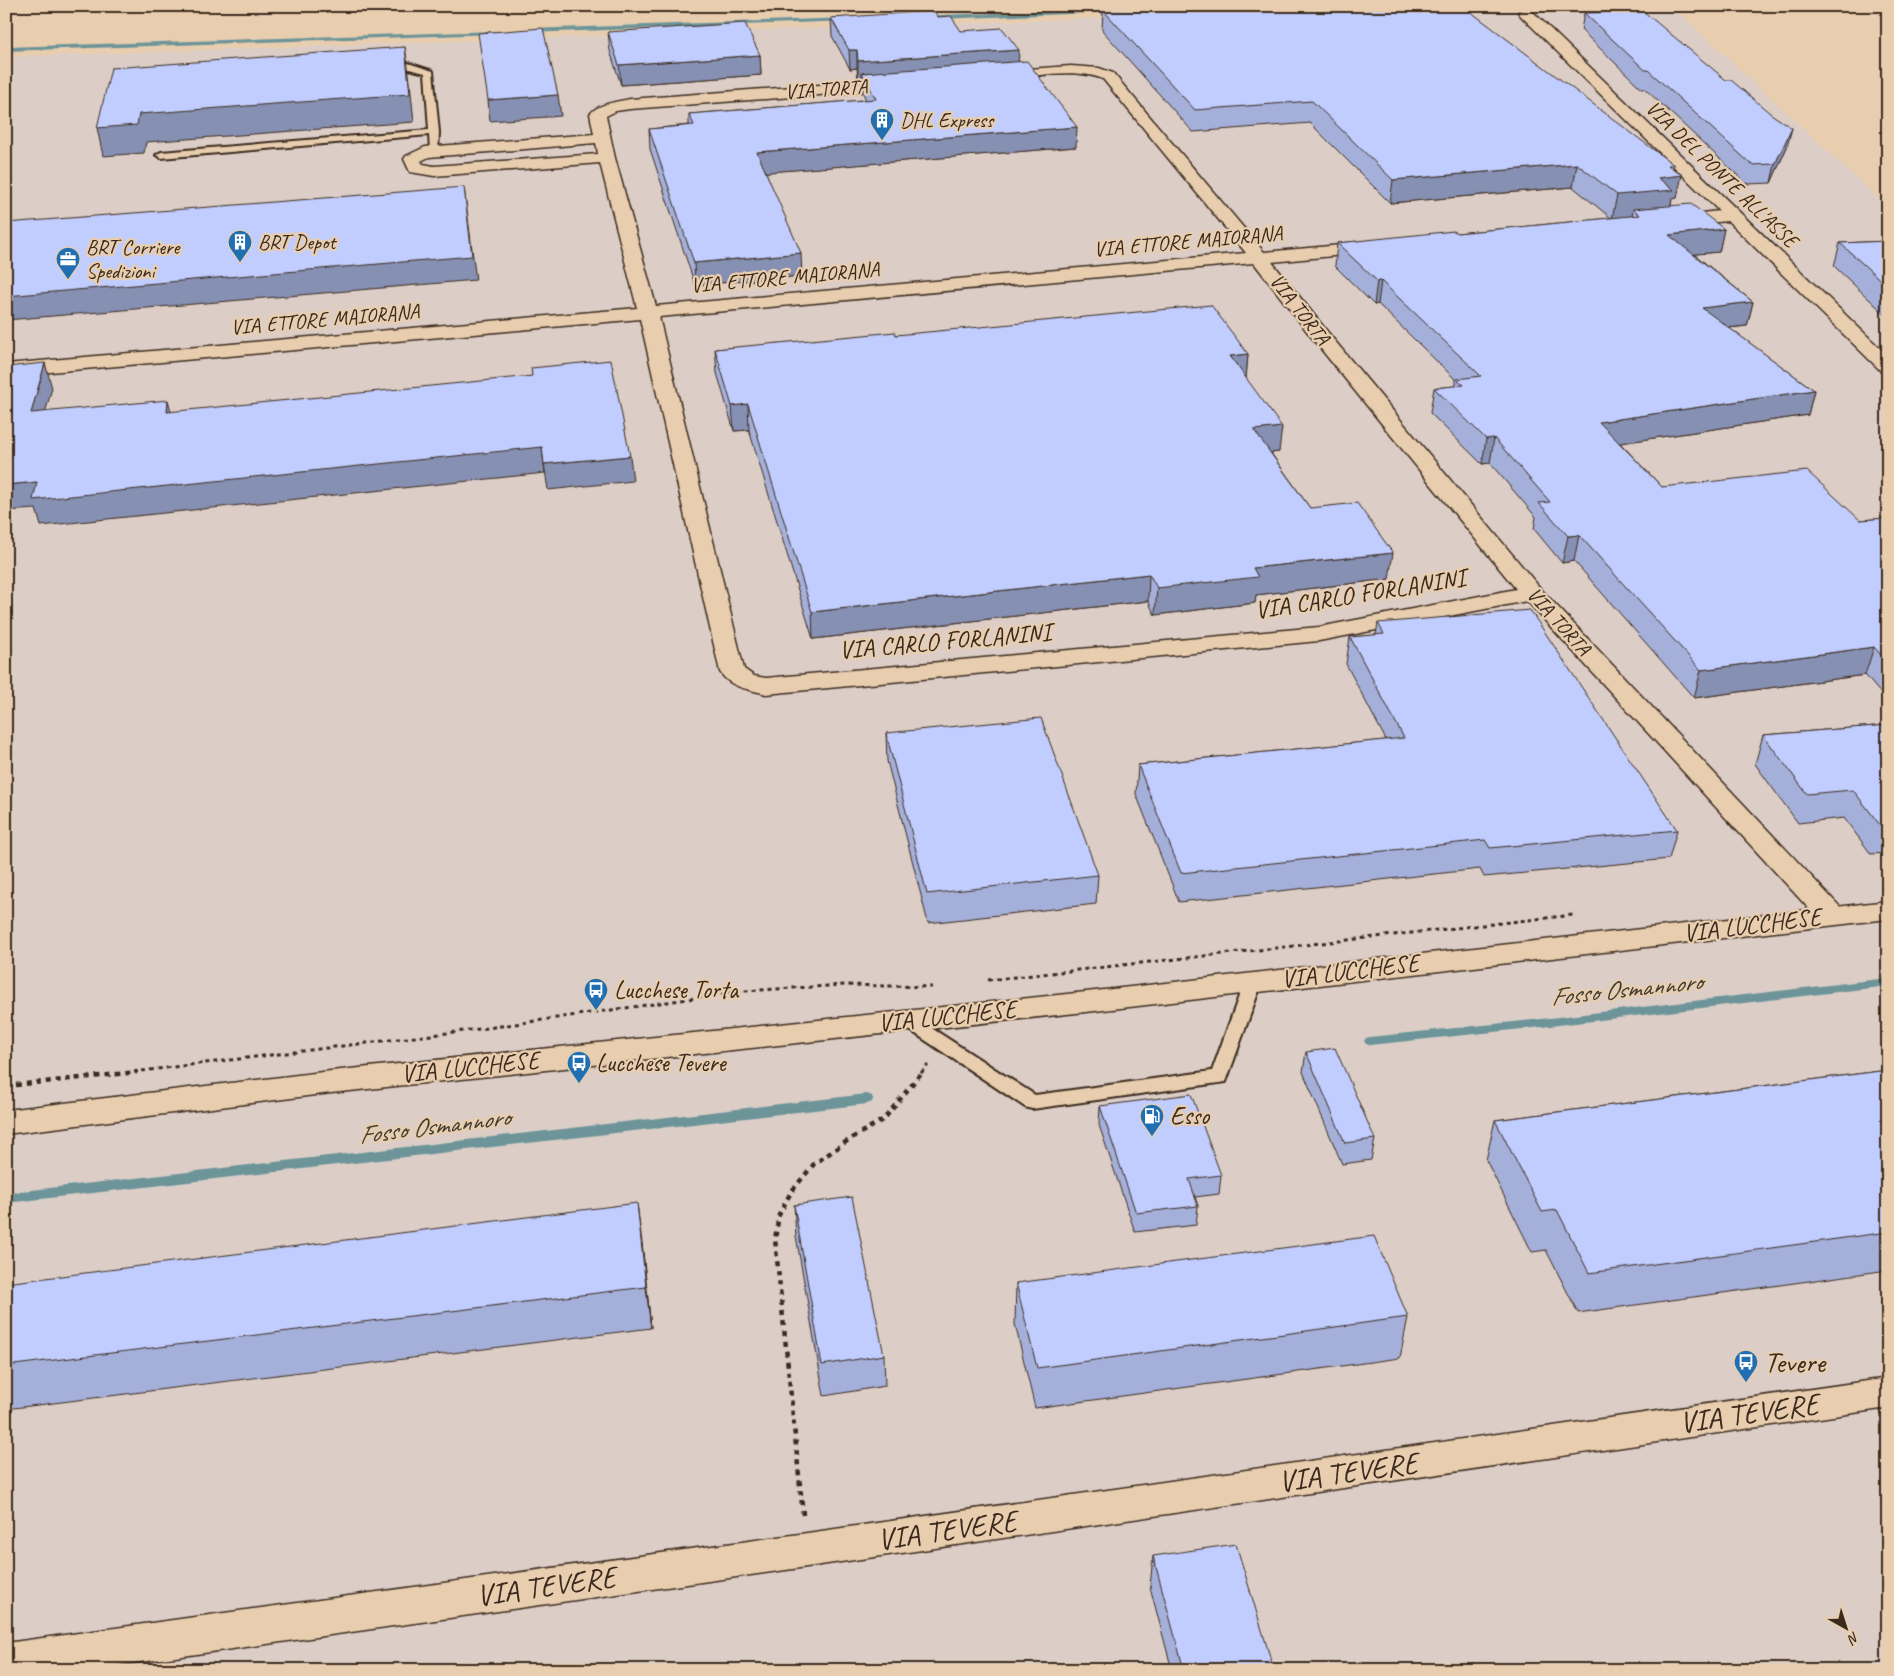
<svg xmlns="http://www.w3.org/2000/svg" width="1894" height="1676" viewBox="0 0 1894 1676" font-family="Caveat,sans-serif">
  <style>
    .built { fill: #dccec7 }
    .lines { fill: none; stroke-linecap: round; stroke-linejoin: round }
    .stream { fill: #6c9499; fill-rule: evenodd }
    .lane-casing { stroke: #3b2a1e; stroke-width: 4 }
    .street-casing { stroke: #3b2a1e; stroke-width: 3 }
    .secondary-casing { stroke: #3b2a1e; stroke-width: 3 }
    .path-far1 { stroke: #3b2a1e; stroke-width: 3; stroke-dasharray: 4 4; stroke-linecap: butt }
    .path { stroke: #3b2a1e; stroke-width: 4.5; stroke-dasharray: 5 5; stroke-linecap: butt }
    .lane { fill: #e8ceaf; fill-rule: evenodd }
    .street { fill: #e8ceaf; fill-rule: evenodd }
    .secondary { fill: #e8ceaf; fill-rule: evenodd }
    .wall { fill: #a5b0da; stroke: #3b2a1e }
    .shaded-wall { fill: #8690b2; stroke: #3b2a1e }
    .building { fill: #c0cdfe; stroke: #3b2a1e }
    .labels { text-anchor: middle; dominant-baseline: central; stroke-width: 4.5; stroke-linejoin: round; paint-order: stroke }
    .far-street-label { font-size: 21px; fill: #3b2a1e; stroke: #e8ceaf }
    .far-poi-label { font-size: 21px; fill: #3b2a1e; stroke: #e8ceaf; text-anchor: start }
    .street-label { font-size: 25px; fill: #3b2a1e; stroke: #e8ceaf }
    .poi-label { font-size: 25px; fill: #3b2a1e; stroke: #e8ceaf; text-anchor: start }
    .water-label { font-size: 26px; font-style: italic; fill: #433c32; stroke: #e8ceaf }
    .near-poi-label { font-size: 30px; fill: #3b2a1e; stroke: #e8ceaf; text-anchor: start }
    .near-street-label { font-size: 30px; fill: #3b2a1e; stroke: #e8ceaf }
  </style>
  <rect width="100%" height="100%" fill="#e8ceaf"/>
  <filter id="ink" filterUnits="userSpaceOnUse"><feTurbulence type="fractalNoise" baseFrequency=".02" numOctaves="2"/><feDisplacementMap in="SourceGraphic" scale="10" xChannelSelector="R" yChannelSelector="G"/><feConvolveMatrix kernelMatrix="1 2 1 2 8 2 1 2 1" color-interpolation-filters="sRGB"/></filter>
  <g filter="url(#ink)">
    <polygon class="built" points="1443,6 1672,6 1878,198 1888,198 1888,1670 6,1670 6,57"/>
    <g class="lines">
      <g class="stream">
        <polygon points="1193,6 1242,6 1168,11 1165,9 1168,7"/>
        <polygon points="1117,9 1119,12 938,19 935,17 938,15"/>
        <polygon points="847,18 849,21 528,33 525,31 528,29"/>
        <polygon points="497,31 498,32 495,34 6,51 6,47"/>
        <polygon points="1888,978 1888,986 1533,1028 1370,1045 1366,1044 1364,1041 1366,1038 1370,1037 1533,1020"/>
        <polygon points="867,1094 872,1096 873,1099 872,1102 867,1104 6,1203 6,1193"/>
      </g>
      <defs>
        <g id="lane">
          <polygon points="405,62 433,71 439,132 438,153 435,154 430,151 429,135 161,158 156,155 161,152 429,130 425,73 405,68 387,69 383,66 387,63"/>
          <polygon points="1253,976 1259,978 1262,982 1226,1082 1032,1109 1025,1107 901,1024 898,1020 901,1016 907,1014 913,1016 1035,1095 1212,1071 1244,982 1247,978"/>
        </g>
        <g id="street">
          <polygon points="1525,8 1530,9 1888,356 1888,373 1881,371 1728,221 1671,226 1665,225 1662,221 1665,217 1719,211 1520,15 1518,12"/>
          <path d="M1071 66 1099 68 1113 73 1264 252 1374 242 1380 243 1383 247 1380 251 1374 252 1272 262 1330 335 1540 588 1842 909 1846 916 1842 923 1832 925 1822 923 1527 601 1319 641 766 694C749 689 730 688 720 672L640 319 6 376V364L637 308 600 163 434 176 410 172 404 159 406 156 425 147 594 134 590 114C599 103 617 102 630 99L899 79 904 81 907 84 904 87 899 89 630 109 616 111 606 116 615 158 656 306 1246 253 1103 79C1072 67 1031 77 999 81L994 79 991 76 994 73 999 71ZM596 143 598 154 434 166 423 164 421 161 429 157ZM1254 263 1316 343 1516 589 1319 627 766 678 754 676 744 669 659 317Z"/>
          <polygon points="1888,1378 1888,1408 807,1567 84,1670 6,1670 6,1643 807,1533"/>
        </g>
        <polygon id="secondary" points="1888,901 1888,919 1095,1011 331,1093 6,1134 6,1110 331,1071 1095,991"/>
      </defs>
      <use href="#lane" class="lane-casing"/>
      <use href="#street" class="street-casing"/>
      <use href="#secondary" class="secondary-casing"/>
      <g class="path-far1">
        <polyline points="988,980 1573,915"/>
        <polyline points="126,1073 487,1028 743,991 845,985 932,987"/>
        <polyline points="921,1073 928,1065"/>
      </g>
      <g class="path">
        <polyline points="6,1086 137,1072"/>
        <polyline points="803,1515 775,1239 779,1215 791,1192 814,1164 850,1139 884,1119 922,1072"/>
      </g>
      <use href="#lane" class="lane"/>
      <use href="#street" class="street"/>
      <use href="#secondary" class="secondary"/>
    </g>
    <g class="wall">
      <polygon points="1103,10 1187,11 1674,165 1673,168 1677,198 1672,199 1671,206 1724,229 1719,252 1694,254 1753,302 1747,326 1729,328 1814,390 1808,415 1620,443 1662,487 1860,520 1888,518 1888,702 1865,675 1694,698 1574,561 1562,563 1534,529 1536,517 1490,463 1482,464 1430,413 1434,388 1456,386 1456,380 1378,304 1374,305 1335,266 1337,243 1457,233 1611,218 1573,187 1390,203 1310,123 1193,132 1102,30"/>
      <polygon points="1584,13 1787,147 1771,183 1747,184 1644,88 1641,88 1581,30"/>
      <polygon points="938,17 961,31 1018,61 1076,147 766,172 802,276 695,285 650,149 649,129 689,125 689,114 866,100 863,93 862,80 858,81 857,68 850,69 832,36 831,18"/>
      <polygon points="608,32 760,55 761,75 621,85 610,51"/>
      <polygon points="1888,241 1888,317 1834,266 1840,243"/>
      <polygon points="896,335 1248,354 1246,378 1279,452 1271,453 1310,508 1389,579 1256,595 1255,603 1155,615 1148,601 813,639 749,430 734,431 717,373 715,349"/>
      <polygon points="1378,623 1677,830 1669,859 1484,877 1480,869 1179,902 1136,794 1138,765 1386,740 1346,664 1350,637 1376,635"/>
      <polygon points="1888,725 1888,853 1871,854 1844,818 1798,823 1755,764 1763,735"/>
      <polygon points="886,733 1098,875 1096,904 928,923 887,761"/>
      <polygon points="1306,1052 1375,1139 1371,1160 1342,1164 1303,1072"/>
      <polygon points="1888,1070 1888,1270 1578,1313 1546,1250 1532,1252 1486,1160 1495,1120"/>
      <polygon points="1100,1106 1221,1175 1219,1194 1195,1197 1198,1206 1196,1225 1135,1232 1099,1125"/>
      <polygon points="794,1205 884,1355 885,1386 824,1396 796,1236"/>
      <polygon points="642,1243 651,1328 6,1409 6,1283"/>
      <polygon points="1016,1283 1408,1317 1400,1358 1035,1408 1015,1324"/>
      <polygon points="1153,1556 1274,1670 1172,1670 1150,1587"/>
    </g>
    <g class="shaded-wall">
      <polygon points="405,47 409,73 414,122 146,142 144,153 103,156 97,128 139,114"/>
      <polygon points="849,50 857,50 857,68 850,69"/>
      <polygon points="1019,50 1018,69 862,73 862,80 858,81 858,61"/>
      <polygon points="760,55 761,75 621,85 619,65"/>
      <polygon points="558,95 561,116 490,121 488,100"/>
      <polygon points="1077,127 1076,147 758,173 757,152"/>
      <polygon points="1792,128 1787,147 1771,183 1775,164"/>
      <polygon points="1577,164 1573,187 1390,203 1393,180"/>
      <polygon points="1682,175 1677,198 1672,199 1669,214 1640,215 1633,209 1632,217 1612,219 1617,195 1658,178"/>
      <polygon points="464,187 476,280 6,320 6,296"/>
      <polygon points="1724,229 1719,252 1664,257 1669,235"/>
      <polygon points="801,253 802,276 695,285 694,263"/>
      <polygon points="1377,281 1381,281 1378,304 1374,305"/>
      <polygon points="1753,302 1747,326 1696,331 1702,308"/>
      <polygon points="1248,354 1246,379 1230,356"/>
      <polygon points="45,363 52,388 38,439 31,413"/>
      <polygon points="1814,390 1808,415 1594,447 1599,422"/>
      <polygon points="168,400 175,425 167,412"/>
      <polygon points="748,404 749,430 734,431 732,406"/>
      <polygon points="1282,427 1279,452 1252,455 1254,430"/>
      <polygon points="1494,438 1490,463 1482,464 1486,439"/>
      <polygon points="542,447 545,473 41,526 36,509 6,511 6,485 37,482"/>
      <polygon points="630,456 633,481 548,490 544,464"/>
      <polygon points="1579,535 1574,561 1562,563 1568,536"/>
      <polygon points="1393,553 1389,579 1256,595 1255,603 1155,615 1157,588 1253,568"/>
      <polygon points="1149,574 1148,601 813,639 812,612"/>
      <polygon points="1874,647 1865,675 1694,698 1701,670"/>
      <polygon points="637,1203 642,1243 651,1328 646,1287"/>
    </g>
    <g class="building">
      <polygon points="1152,6 1181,6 1187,11 1252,6 1463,6 1674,165 1668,165 1682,175 1658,178 1674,190 1617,195 1577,164 1393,180 1312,101 1195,110 1103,10"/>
      <polygon points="934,11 938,17 951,16 961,31 1002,28 1019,50 858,61 857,50 849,50 831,18"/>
      <polygon points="1643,11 1726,80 1731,80 1771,114 1792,128 1775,164 1752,165 1648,70 1645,70 1584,13"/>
      <polygon points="745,23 760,55 619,65 608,32"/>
      <polygon points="543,28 558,95 488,100 478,33"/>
      <polygon points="405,47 410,94 139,114 137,125 97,128 111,68"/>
      <polygon points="1027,61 1077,127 757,152 801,253 694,263 649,129 694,125 689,114 876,99 862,73"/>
      <polygon points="464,187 472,256 6,296 6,223"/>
      <polygon points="1691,204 1724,229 1669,235 1753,302 1702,308 1814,390 1599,422 1662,487 1807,471 1860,520 1888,518 1888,663 1874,647 1701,670 1579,535 1568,536 1539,503 1550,502 1494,438 1486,439 1434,388 1464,385 1457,379 1481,376 1381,281 1377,281 1337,243 1454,231 1457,233 1640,215 1633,209"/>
      <polygon points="1888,241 1888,287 1840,243"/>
      <polygon points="1211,305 1248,354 1230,356 1282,427 1254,430 1310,508 1357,503 1393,553 1253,568 1258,577 1157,588 1149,574 812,612 748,404 732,406 715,349 895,332 896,335"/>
      <polygon points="611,360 630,456 544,464 542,447 33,500 37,482 6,485 6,367 45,363 31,413 168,400 167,412 532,376 531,368"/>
      <polygon points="1530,610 1677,830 1490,848 1485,840 1181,873 1138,765 1404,738 1350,637 1384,634 1378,623"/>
      <polygon points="1041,718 1098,875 927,894 886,733"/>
      <polygon points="1888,725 1888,824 1880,825 1853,790 1807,794 1763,735"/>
      <polygon points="1335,1048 1375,1139 1345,1143 1306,1052"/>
      <polygon points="1888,1070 1888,1232 1589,1273 1557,1210 1542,1212 1495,1120"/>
      <polygon points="1191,1094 1221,1175 1189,1179 1198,1206 1136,1213 1100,1106"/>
      <polygon points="852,1197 884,1355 822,1365 794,1205"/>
      <polygon points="637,1203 646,1287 6,1366 6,1283"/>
      <polygon points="1374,1236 1408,1317 1037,1368 1016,1283"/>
      <polygon points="1236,1544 1274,1670 1184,1670 1153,1556"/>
    </g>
  </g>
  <defs>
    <symbol id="building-pin" viewBox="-11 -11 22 30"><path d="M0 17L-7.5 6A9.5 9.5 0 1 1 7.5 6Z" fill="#1f6fb2" stroke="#e8ceaf"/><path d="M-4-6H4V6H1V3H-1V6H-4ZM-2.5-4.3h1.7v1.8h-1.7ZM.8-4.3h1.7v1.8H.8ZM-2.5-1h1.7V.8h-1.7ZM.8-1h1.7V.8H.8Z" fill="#fff"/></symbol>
    <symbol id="office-pin" viewBox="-11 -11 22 30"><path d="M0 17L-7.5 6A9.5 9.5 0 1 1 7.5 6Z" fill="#1f6fb2" stroke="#e8ceaf"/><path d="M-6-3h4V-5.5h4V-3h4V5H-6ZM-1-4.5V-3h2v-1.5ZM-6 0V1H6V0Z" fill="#fff"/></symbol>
    <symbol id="bus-pin" viewBox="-11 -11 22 30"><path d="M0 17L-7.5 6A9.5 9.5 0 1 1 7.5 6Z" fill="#1f6fb2" stroke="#e8ceaf"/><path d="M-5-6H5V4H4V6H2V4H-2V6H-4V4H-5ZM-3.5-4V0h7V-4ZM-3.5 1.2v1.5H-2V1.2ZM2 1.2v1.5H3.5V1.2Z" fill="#fff"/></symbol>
    <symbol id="fuel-pin" viewBox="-11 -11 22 30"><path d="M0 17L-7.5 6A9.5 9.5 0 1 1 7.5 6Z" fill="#1f6fb2" stroke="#e8ceaf"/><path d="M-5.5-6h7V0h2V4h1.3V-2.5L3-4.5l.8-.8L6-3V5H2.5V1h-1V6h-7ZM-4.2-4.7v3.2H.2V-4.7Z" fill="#fff"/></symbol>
  </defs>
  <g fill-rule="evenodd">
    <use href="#building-pin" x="868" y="106" width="28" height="38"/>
    <use href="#building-pin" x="226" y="228" width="28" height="38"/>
    <use href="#office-pin" x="54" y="245" width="28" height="38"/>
    <use href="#bus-pin" x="582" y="976" width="28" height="38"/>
    <use href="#bus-pin" x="565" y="1049" width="28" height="38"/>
    <use href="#fuel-pin" x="1138" y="1102" width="28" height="38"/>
    <use href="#bus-pin" x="1732" y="1348" width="28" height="38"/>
  </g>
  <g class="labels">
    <g class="far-street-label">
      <text transform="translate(826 89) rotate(-4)">VIA TORTA</text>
      <text transform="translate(1722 174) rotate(44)">VIA DEL PONTE ALL'ASSE</text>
      <text transform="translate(1188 241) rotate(-5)">VIA ETTORE MAIORANA</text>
      <text transform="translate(785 277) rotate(-5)">VIA ETTORE MAIORANA</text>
      <text transform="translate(1300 309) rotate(52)">VIA TORTA</text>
      <text transform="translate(325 319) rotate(-5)">VIA ETTORE MAIORANA</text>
      <text transform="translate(1559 621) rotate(48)">VIA TORTA</text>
    </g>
    <g class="far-poi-label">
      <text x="900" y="120">DHL Express</text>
      <text x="258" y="242">BRT Depot</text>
      <text x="86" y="247">BRT Corriere<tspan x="86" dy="24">Spedizioni</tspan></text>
    </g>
    <g class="street-label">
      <text transform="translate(1360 594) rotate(-9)">VIA CARLO FORLANINI</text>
      <text transform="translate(945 641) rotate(-5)">VIA CARLO FORLANINI</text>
      <text transform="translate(1752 925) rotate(-7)">VIA LUCCHESE</text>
      <text transform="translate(1350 971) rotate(-7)">VIA LUCCHESE</text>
      <text transform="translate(947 1016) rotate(-6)">VIA LUCCHESE</text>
      <text transform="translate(470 1067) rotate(-6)">VIA LUCCHESE</text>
    </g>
    <g class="poi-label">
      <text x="614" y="990">Lucchese Torta</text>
      <text x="596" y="1063">Lucchese Tevere</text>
      <text x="1170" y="1116">Esso</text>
    </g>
    <g class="water-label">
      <text transform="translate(1626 989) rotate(-6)">Fosso Osmannoro</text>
      <text transform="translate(434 1126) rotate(-7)">Fosso Osmannoro</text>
    </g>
    <g class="near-poi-label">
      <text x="1764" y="1362">Tevere</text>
    </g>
    <g class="near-street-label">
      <text transform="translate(1749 1413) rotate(-8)">VIA TEVERE</text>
      <text transform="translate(1348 1472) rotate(-8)">VIA TEVERE</text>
      <text transform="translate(947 1530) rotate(-8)">VIA TEVERE</text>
      <text transform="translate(546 1586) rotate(-8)">VIA TEVERE</text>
    </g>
  </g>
  <rect width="1894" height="1676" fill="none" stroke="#e8ceaf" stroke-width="25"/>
  <rect x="12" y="12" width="1869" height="1651" fill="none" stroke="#3b2a1e" stroke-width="2" filter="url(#ink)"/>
  <g transform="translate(1846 1628) rotate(141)" stroke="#e8ceaf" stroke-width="4" paint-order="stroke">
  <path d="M0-4L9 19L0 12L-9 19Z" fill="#3b2a1e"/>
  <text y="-8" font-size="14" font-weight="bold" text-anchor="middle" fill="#3b2a1e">N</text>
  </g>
</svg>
